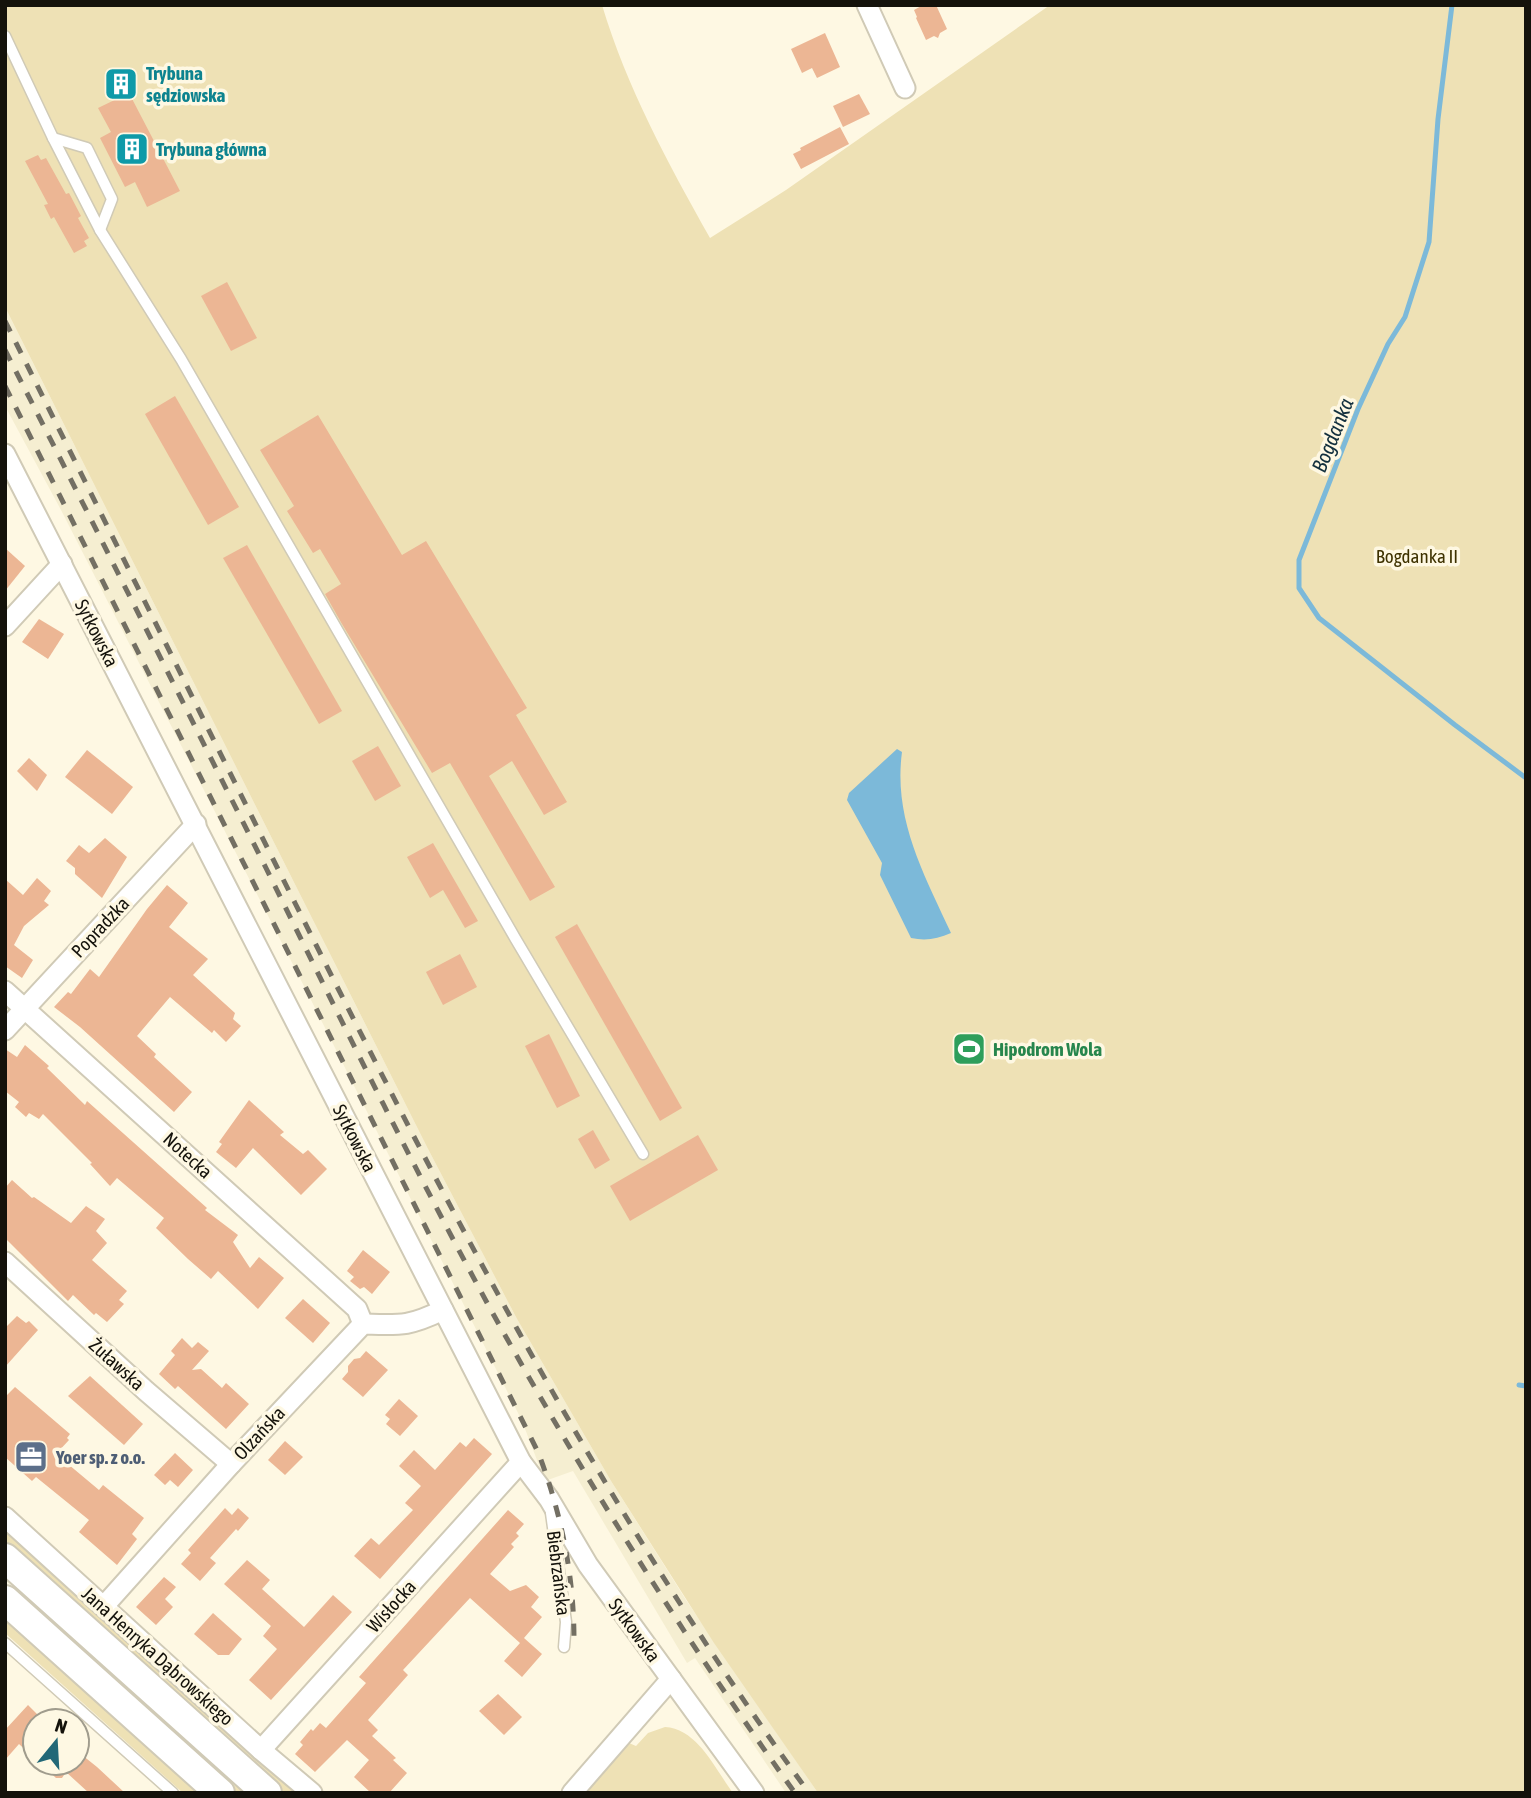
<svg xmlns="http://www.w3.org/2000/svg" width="1531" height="1798" viewBox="0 0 1531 1798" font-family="'Asap Condensed',sans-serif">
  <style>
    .built { fill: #f5eed1 }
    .green { fill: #eee1b5 }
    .water { fill: #7cb9d9 }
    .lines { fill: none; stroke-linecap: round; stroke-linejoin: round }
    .stream { stroke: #7cb9d9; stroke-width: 5 }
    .building { fill: #ecb694 }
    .lane-casing { stroke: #d0cab6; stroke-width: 13 }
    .street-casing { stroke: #d0cab6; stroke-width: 23 }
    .secondary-casing { stroke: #d0cab6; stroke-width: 32 }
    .lane { stroke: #fff; stroke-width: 10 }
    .street { stroke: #fff; stroke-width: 19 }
    .secondary { stroke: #fff; stroke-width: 28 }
    .rail { stroke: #736f63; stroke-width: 5; stroke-dasharray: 12 12; stroke-linecap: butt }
    .labels { text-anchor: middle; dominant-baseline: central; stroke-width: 7; stroke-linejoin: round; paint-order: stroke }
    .culture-label { font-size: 19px; font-weight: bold; fill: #0d838f; stroke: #fef8e3; text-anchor: start }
    .park-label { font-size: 19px; fill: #3e3201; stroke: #fef8e3 }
    .street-label { font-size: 19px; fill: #14120b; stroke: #fef8e3 }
    .leisure-label { font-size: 19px; font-weight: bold; fill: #27864d; stroke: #fef8e3; text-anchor: start }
    .service-label { font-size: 19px; font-weight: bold; fill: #4e5e75; stroke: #fef8e3; text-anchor: start }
    .water-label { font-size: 21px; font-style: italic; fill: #13303e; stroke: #fef8e3 }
  </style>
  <rect width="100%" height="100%" fill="#fef8e3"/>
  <polygon class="built" points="5,307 428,1149 517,1319 611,1481 686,1600 818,1793 786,1793 695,1658 687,1663 573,1471 545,1481 522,1421 309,996 61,510 5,406"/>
  <g class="green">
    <path d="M5 5H602C627 88 668 163 710 238L786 190 1050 5H1526V1793H818L714 1643 611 1481 517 1319 428 1149 5 307Z"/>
    <polygon points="5,1523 297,1793 280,1793 5,1546"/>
    <polygon points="47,1613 252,1793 235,1793 46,1623"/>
    <polygon points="5,1614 205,1793 183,1793 5,1633"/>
    <path d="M665 1727C698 1729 715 1769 733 1793H586L629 1743 636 1746 648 1733Z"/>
  </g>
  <path class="water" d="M897 749 902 752C893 819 924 874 951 933 937 939 926 941 911 938L880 875 882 863 847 800 849 793Z"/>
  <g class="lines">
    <g class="stream">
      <polyline points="1452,5 1438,119 1429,242 1405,317 1388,344 1358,409 1299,560 1299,588 1319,618 1455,725 1526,778"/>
      <polyline points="1519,1385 1526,1386"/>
    </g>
  </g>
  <g class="building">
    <polygon points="923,5 936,5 947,29 940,33 938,38 934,36 926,40 916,18 917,17 914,10"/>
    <polygon points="825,33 840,67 817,78 812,68 802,73 791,49"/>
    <polygon points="129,93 180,191 147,207 135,182 125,187 100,138 111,132 98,108"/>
    <polygon points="859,94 870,114 843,127 833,106"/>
    <polygon points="840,127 849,144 801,169 793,154 801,150 800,148"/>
    <polygon points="38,155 41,160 46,158 66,194 69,193 81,216 78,218 89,238 84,241 87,246 74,253 54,217 51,219 44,205 48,204 25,161"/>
    <polygon points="227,282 257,338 231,351 201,296"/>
    <polygon points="175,396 239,507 208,525 145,414"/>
    <polygon points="318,415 402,555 426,541 527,708 516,715 567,802 544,815 512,761 489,776 555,887 530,901 450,763 432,773 342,624 325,594 341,584 320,549 313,553 287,511 294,506 260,450"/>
    <polygon points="247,545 342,711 319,724 223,558"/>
    <polygon points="5,548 25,566 5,591"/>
    <polygon points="39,619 64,634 48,659 22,642"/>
    <polygon points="378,746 401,786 375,801 352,761"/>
    <polygon points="87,750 133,787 112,814 65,777"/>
    <polygon points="29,758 47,775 37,791 17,771"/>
    <polygon points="105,838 127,857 102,898 75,874 75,868 66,861 79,845 89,853"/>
    <polygon points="433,843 478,921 465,928 443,890 430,898 407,857"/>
    <polygon points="37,878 51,891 44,901 49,905 24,926 14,945 33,960 22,978 5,966 5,879 23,895"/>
    <polygon points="167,885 188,903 169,927 208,959 193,975 235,1013 233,1019 241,1026 226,1042 214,1030 212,1033 170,997 137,1036 156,1054 154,1057 192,1092 174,1112 80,1027 54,1007 68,992 71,994 90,969 99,977 147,909"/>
    <polygon points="577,924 682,1108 660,1121 555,937"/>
    <polygon points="460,954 477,987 443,1005 426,972"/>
    <polygon points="549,1034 580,1096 557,1108 525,1046"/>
    <polygon points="25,1045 49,1066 47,1068 85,1105 87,1101 207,1208 205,1210 238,1235 233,1242 250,1268 259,1257 284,1278 258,1309 218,1271 211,1279 188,1259 156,1228 164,1218 117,1178 110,1186 90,1164 92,1163 43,1114 39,1119 29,1113 26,1117 15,1107 19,1102 5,1091 5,1049 17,1057"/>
    <polygon points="249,1100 284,1132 280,1135 303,1154 308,1150 327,1169 301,1195 253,1148 236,1168 216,1152 222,1144 219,1142"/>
    <polygon points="593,1130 610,1160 595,1169 578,1139"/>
    <polygon points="698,1135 718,1170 630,1221 610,1186"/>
    <polygon points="12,1180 32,1198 34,1197 71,1223 86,1206 105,1219 96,1231 107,1243 92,1260 127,1291 119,1300 124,1304 107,1322 96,1313 94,1315 73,1295 68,1301 5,1238 5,1188"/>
    <polygon points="363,1250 390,1272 372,1294 364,1287 360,1289 350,1281 354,1277 347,1271"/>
    <polygon points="303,1299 330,1323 313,1343 285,1318"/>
    <polygon points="17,1316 26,1323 29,1321 38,1330 5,1367 5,1328"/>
    <polygon points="182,1338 192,1348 198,1342 209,1351 192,1370 201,1369 222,1388 226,1383 249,1404 226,1429 178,1386 175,1389 159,1374 175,1355 171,1351"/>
    <polygon points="366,1351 388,1370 363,1397 342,1379 348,1372 348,1366 354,1359 360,1358"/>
    <polygon points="90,1376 143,1424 124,1445 68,1396"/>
    <polygon points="15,1387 70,1434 67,1438 69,1440 56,1454 99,1490 103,1485 144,1518 132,1534 137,1539 117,1565 79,1532 89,1520 36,1477 32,1481 5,1457 5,1397"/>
    <polygon points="399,1399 418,1416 400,1436 386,1424 390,1419 385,1415"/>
    <polygon points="474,1438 492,1454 380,1579 354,1556 371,1538 379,1545 413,1510 405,1503 421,1486 399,1466 414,1450 435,1470 460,1442 466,1447"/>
    <polygon points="285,1441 303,1457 285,1475 268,1460"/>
    <polygon points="175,1453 193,1470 178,1487 170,1480 165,1485 154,1475"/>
    <polygon points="225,1508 232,1515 238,1508 249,1518 238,1531 236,1529 210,1558 216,1563 200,1581 181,1564 191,1553 188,1550"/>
    <polygon points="508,1510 524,1524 516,1533 519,1536 511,1544 514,1547 490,1574 510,1591 526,1585 539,1597 531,1607 542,1617 524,1638 542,1654 522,1677 504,1661 520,1643 470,1598 403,1670 408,1675 368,1720 378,1730 372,1736 396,1758 393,1760 407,1773 389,1793 371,1793 354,1777 369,1760 347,1740 315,1772 295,1754 303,1745 300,1742 311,1729 313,1731 320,1723 326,1728 366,1683 359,1677"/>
    <polygon points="247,1560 270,1580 262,1589 304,1627 333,1595 352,1612 271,1700 249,1680 277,1649 263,1636 271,1626 224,1584"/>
    <polygon points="164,1577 176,1587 165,1599 173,1607 156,1625 136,1607"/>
    <polygon points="213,1613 242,1639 229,1655 218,1655 194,1634"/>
    <polygon points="498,1694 522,1717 504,1735 479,1711"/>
    <polygon points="28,1705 42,1719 35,1721 35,1759 19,1744 5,1760 5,1730"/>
    <polygon points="77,1751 97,1767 125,1793 89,1793 66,1772 62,1778 56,1778 40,1763 77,1763"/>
  </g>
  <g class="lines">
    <defs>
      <g id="lane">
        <polyline points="5,36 53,138 100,230 181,359 515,938 643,1154"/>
        <polyline points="53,138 87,148 112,199 100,230"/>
        <polyline points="551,1513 566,1622 564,1647"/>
        <polyline points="5,1643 173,1793"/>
      </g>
      <g id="street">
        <polyline points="867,5 905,88"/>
        <polyline points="5,454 521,1462 549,1499 588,1565 754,1793"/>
        <polyline points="5,626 62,564"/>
        <polyline points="5,991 357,1309 363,1324"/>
        <polyline points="5,1030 196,824"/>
        <polyline points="5,1262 146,1391 231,1464"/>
        <polyline points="5,1517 261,1750 312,1793"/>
        <path d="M104 1606 231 1464 363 1324C400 1325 408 1327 443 1310"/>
        <polyline points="261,1750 521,1462"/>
        <polyline points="572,1793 671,1679"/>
      </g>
      <g id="secondary">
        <polyline points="5,1558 267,1793"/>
        <polyline points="5,1600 220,1793"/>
      </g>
    </defs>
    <use href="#lane" class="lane-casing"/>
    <use href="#street" class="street-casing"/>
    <use href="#secondary" class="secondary-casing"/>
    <use href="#lane" class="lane"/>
    <use href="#street" class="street"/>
    <use href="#secondary" class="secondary"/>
    <g class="rail">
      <path d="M5 321C102 515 198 709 295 903 449 1210 606 1514 809 1793"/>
      <path d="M5 350C93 522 179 695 266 868 339 1016 412 1165 491 1310 583 1476 684 1638 795 1793"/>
      <path d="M5 386 538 1452C561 1512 574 1575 574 1640"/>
    </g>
  </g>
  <defs>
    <symbol id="building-square" viewBox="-11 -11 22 22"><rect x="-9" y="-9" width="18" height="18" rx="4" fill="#0f9aa8" stroke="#fef8e3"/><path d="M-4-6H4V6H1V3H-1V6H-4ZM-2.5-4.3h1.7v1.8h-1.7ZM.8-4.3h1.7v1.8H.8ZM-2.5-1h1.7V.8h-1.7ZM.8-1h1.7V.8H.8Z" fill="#fff"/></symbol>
    <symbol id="stadium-square" viewBox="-11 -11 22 22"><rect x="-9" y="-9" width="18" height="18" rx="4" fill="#2e9e5b" stroke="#fef8e3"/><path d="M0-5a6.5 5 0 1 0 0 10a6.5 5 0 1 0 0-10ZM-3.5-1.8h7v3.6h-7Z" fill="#fff"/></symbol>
    <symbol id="office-square" viewBox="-11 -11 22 22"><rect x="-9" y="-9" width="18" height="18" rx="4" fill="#5c6f8a" stroke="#fef8e3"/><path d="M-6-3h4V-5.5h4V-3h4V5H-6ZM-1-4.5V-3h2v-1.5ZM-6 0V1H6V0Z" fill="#fff"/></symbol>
  </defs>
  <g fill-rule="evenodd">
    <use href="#building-square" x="102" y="65" width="38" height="38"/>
    <use href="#building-square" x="113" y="130" width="38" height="38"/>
    <use href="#stadium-square" x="950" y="1030" width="38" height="38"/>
    <use href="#office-square" x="12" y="1438" width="38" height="38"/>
  </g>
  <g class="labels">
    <g class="culture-label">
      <text x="146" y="73">Trybuna<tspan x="146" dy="22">sędziowska</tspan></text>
      <text x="156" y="149">Trybuna główna</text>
    </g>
    <g class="park-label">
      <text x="1417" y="556">Bogdanka II</text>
    </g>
    <g class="street-label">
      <text transform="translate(97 633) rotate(63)">Sytkowska</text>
      <text transform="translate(100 927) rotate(-47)">Popradzka</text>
      <text transform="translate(355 1138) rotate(63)">Sytkowska</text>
      <text transform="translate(188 1155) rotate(42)">Notecka</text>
      <text transform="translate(117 1364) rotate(42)">Żuławska</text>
      <text transform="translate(259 1433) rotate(-47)">Olzańska</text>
      <text transform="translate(559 1573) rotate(83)">Biebrzańska</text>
      <text transform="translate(391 1606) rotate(-48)">Wisłocka</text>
      <text transform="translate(635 1630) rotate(54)">Sytkowska</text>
      <text transform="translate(158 1656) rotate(42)">Jana Henryka Dąbrowskiego</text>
    </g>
    <g class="leisure-label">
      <text x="993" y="1049">Hipodrom Wola</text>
    </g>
    <g class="service-label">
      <text x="56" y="1457">Yoer sp. z o.o.</text>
    </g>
    <g class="water-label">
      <text transform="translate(1332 435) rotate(-68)">Bogdanka</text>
    </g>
  </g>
  <rect width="1531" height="1798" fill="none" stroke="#14120b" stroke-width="14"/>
  <g transform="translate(56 1742) rotate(18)"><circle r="33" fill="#fef8e3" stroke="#a09c8d" stroke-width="2"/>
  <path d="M0-5L12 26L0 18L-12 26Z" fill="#226877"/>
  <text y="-10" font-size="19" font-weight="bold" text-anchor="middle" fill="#14120b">N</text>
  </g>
</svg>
